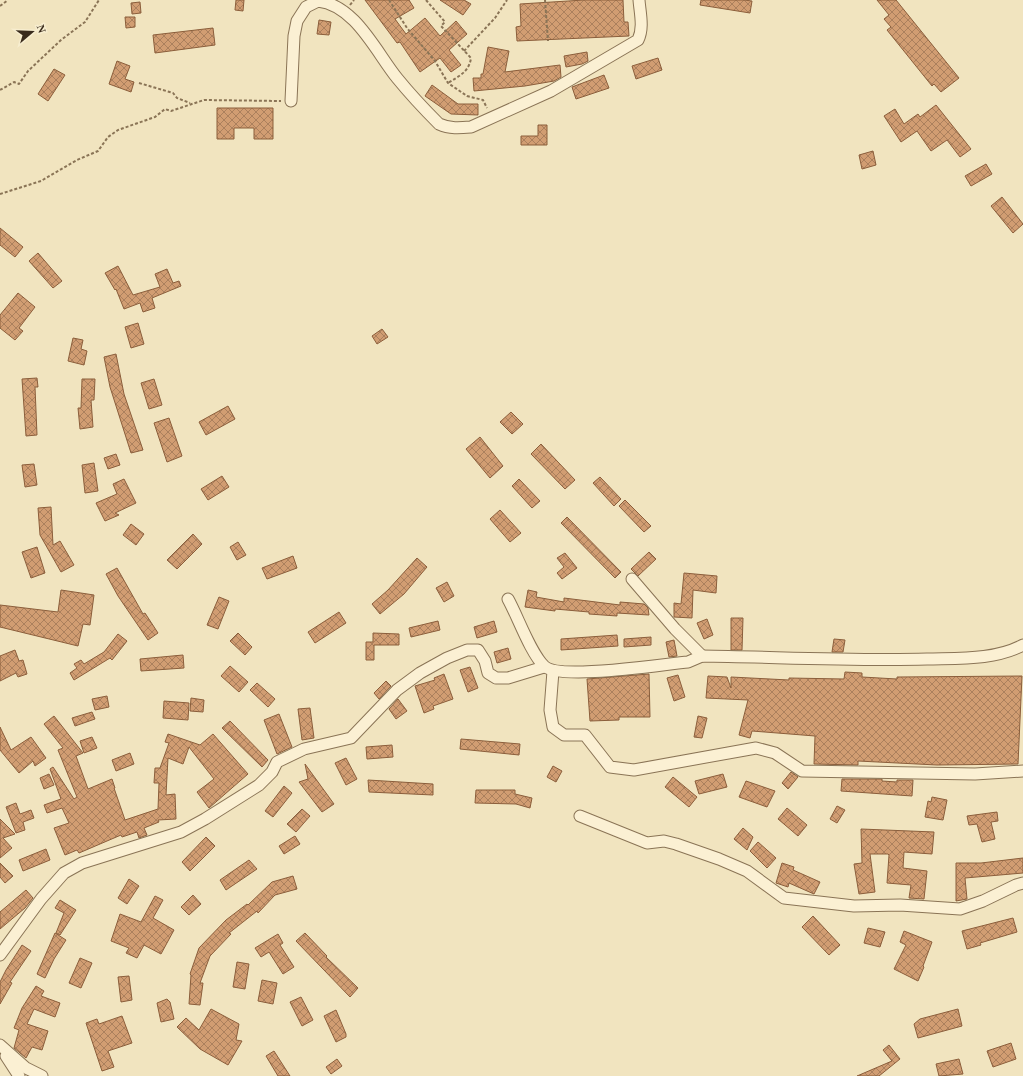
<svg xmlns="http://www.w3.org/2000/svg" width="1023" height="1076" viewBox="0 0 1023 1076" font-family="'Times New Roman',serif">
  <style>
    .building { fill: url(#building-cross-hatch); stroke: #8b5e3b }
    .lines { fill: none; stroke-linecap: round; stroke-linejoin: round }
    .street-casing { stroke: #8a7456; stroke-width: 13 }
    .path { stroke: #8a7456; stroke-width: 2; stroke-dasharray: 3 2; stroke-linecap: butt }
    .street { stroke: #fbf0d3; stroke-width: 11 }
  </style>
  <defs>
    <pattern id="building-cross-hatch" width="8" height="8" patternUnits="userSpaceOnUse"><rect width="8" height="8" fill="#d19d72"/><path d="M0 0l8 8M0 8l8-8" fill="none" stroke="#ab805d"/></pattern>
  </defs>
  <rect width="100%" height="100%" fill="#f1e4bf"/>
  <g class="building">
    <polygon points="236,0 244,0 243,11 235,10"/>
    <polygon points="365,0 409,0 414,8 395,19 406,34 425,18 440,36 456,21 467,34 449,50 461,65 451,72 440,58 420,72 400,42 397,43"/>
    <polygon points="440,0 464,0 471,4 463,15"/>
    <polygon points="584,0 623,0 624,22 628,22 629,36 517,41 516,27 521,26 520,4"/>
    <polygon points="701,0 744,0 752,1 750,13 700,5"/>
    <polygon points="877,0 896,0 959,78 941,92 934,84 932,86 887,30 891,27 884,19 889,15"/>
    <polygon points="140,2 141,13 132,14 131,3"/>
    <polygon points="125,17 135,17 135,27 126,28"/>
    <polygon points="319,20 331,22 329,35 317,34"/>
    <polygon points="213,28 215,45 155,53 153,35"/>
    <polygon points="488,47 509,51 505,72 560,65 561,77 554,81 525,86 474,91 473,78 481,78 481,74 483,74"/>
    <polygon points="587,52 588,61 582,64 566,67 564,56"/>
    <polygon points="658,58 662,70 636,79 632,66"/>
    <polygon points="117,61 130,66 125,79 134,82 131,92 109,84"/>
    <polygon points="54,69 65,75 48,101 38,94"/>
    <polygon points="604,75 609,88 576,99 572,87"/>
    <polygon points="432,85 458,104 478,104 478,115 451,114 425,96"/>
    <polygon points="936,105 971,149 960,157 947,140 931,151 917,131 901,142 884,116 895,109 904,124 918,114 920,117"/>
    <polygon points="217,108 273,108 273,139 254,139 254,128 234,128 234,139 217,139"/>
    <polygon points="538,125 547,125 547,145 521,145 521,136 538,136"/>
    <polygon points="873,151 876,165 862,169 859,155"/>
    <polygon points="986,164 992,174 971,186 965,176"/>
    <polygon points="1002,197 1023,224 1013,233 991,206"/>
    <polygon points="0,228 23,247 15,257 0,245"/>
    <polygon points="38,253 62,281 53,288 29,261"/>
    <polygon points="118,266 133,295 160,287 155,274 167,269 173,283 179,281 181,286 152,298 155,308 143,312 140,303 124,309 116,289 115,290 105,273"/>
    <polygon points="18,293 35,307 19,328 23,331 15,340 0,328 0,315"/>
    <polygon points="138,323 144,344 131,348 125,327"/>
    <polygon points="382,329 388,337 377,344 372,336"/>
    <polygon points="73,338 83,340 81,349 87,351 84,365 68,361"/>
    <polygon points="116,354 124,394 143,450 131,453 110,387 104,357"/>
    <polygon points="37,378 38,387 35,387 37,435 26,436 22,379"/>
    <polygon points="82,379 95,379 94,400 91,400 93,427 80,429 78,408 81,408"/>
    <polygon points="154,379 162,405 149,409 141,383"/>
    <polygon points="228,406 235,419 206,435 199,422"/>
    <polygon points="511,412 523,424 512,434 500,422"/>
    <polygon points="169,418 182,456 167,462 154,423"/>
    <polygon points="480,437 503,466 490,478 466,449"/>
    <polygon points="541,444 575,480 565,489 531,454"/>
    <polygon points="116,454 120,465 108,469 104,458"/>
    <polygon points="94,463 98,491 85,493 82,465"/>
    <polygon points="34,464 37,485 25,487 22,465"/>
    <polygon points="222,476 229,487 208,500 201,489"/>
    <polygon points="600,477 621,499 614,506 593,483"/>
    <polygon points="124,479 136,503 115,513 119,515 105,521 96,503 117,494 113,484"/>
    <polygon points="519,479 540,501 532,508 512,486"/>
    <polygon points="625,500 651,526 644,532 619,506"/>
    <polygon points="51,507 53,545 60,541 74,565 61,572 40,535 38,508"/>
    <polygon points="500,510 521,533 510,542 490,519"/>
    <polygon points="567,517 621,572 615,578 561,523"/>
    <polygon points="131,524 144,534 136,545 123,535"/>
    <polygon points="193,534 202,544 177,569 167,560"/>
    <polygon points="238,542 246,555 237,560 230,547"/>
    <polygon points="37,547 45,573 31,578 22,552"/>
    <polygon points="649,552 656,559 638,576 631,569"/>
    <polygon points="565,553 577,568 562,579 557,573 564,567 557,558"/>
    <polygon points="293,556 297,568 267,579 262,568"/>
    <polygon points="417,558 427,567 404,594 380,614 372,604 388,590"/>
    <polygon points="117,568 143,614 145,613 158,633 148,640 118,596 106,574"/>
    <polygon points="684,573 717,576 716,593 693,590 692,618 674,617 674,603 681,604"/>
    <polygon points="447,582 454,596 444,602 436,588"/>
    <polygon points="61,590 94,595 90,625 83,624 78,646 0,627 0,605 58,612"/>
    <polygon points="528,590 537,592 536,597 564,602 564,598 620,605 620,602 644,604 648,608 649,615 617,613 617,616 589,614 589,612 555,609 555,611 525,607"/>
    <polygon points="219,597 229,601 218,629 207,625"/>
    <polygon points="339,612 346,623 315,643 308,632"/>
    <polygon points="731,618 743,618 742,650 731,650"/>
    <polygon points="707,619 713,635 704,639 697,623"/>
    <polygon points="438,621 440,630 411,637 409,628"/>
    <polygon points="494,621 497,632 477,638 474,627"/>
    <polygon points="238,633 252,647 245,655 230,641"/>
    <polygon points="373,633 399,634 399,645 374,645 374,660 366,660 366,642 373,642"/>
    <polygon points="118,634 127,641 112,660 110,658 74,680 70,673 77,668 74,664 81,660 84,664 104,652"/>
    <polygon points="617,635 618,646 561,650 561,639"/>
    <polygon points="651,637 651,645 624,647 624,639"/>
    <polygon points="834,639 845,640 843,652 832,652"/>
    <polygon points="674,640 677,656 669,657 666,642"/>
    <polygon points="508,648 511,659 497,663 494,652"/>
    <polygon points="15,650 19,661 23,660 27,674 18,677 16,673 0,681 0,656"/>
    <polygon points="183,655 184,668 141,671 140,659"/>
    <polygon points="230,666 248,682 239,692 221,676"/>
    <polygon points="470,667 478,688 468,692 460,670"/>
    <polygon points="845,672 862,673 862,677 897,679 897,677 1022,676 1018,764 937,765 858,761 858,765 814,764 815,736 752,731 750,738 739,735 748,700 706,698 708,676 727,677 731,688 731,677 789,680 789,678 844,679"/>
    <polygon points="444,674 453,699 433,706 434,709 424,713 415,686 435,680 434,678"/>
    <polygon points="649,674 650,717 619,717 619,720 590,721 587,679"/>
    <polygon points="678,675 685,697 674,701 667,678"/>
    <polygon points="386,681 391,686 379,699 374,693"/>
    <polygon points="257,683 275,699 268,707 250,690"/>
    <polygon points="107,696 109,707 95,710 92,699"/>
    <polygon points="191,698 204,700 203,712 190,711"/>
    <polygon points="398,699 407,711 396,719 389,709"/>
    <polygon points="164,701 189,703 188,720 163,718"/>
    <polygon points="310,708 314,738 302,740 298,709"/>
    <polygon points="92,712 95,719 75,726 72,718"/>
    <polygon points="279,714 292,747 277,754 264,720"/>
    <polygon points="54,716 83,753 76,756 88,789 112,779 115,788 114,788 125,820 158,809 159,783 154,783 155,768 160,768 169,743 165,742 168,734 200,745 213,734 248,774 209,808 197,792 214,779 189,747 183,764 168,758 166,795 175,794 176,819 158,820 159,822 144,828 147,835 139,838 137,832 122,837 121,835 79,853 77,850 65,855 54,828 69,823 62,808 47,813 44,805 61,799 50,769 53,767 74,799 77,797 58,750 63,748 44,724"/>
    <polygon points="698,716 707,718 702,738 694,737"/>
    <polygon points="230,721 268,760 262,767 222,728"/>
    <polygon points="0,727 11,750 31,737 46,758 35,766 33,761 19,773 0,750"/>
    <polygon points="92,737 97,748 84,753 80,741"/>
    <polygon points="461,739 520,744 519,755 460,749"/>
    <polygon points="392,745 393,757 367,759 366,747"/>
    <polygon points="130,753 134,764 116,771 112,760"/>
    <polygon points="346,758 357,779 346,785 335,763"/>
    <polygon points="305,764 334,804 322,812 299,782 308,779"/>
    <polygon points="553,766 562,771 556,782 547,777"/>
    <polygon points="791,772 798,777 788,789 782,783"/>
    <polygon points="49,774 54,785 44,789 40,778"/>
    <polygon points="723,774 727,787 699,794 695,781"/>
    <polygon points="673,777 697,797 689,807 665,787"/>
    <polygon points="842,779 882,779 882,781 897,782 897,780 913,780 912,796 841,791"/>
    <polygon points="368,780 433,784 433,795 369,792"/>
    <polygon points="746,781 775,791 767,807 739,797"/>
    <polygon points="284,786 292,793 273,817 265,811"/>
    <polygon points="476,790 515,790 515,794 532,798 530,808 516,804 475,803"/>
    <polygon points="932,797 947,800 943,820 925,817 928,801 931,802"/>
    <polygon points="16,803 20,814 31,810 34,818 23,822 25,830 16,833 6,807"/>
    <polygon points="837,806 845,810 837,823 830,819"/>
    <polygon points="787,808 807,825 798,836 778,819"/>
    <polygon points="302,809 310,816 296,832 287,824"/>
    <polygon points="997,812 998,821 991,822 995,839 982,842 977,824 969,825 967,816"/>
    <polygon points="0,819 15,834 3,838 12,848 0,858"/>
    <polygon points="743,828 753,837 747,850 734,839"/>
    <polygon points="861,829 934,832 932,854 904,852 903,868 927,871 924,899 909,898 911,885 887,883 889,855 888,854 870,854 875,892 859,894 854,864 862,863"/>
    <polygon points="295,836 300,844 284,854 279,846"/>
    <polygon points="206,837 215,846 190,871 182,862"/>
    <polygon points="758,842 776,858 767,868 750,851"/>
    <polygon points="46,849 50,860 23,871 19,860"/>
    <polygon points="1023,858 1023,873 965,878 967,899 956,901 956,863 981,863"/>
    <polygon points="249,860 257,869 226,890 220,880"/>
    <polygon points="0,863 13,876 5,883 0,877"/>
    <polygon points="782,863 794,867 793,870 820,882 814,894 789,883 788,887 776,883"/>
    <polygon points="293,876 297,889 275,895 258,913 257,911 229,933 231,934 210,956 200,983 203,983 200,1005 189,1004 191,975 190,974 199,948 226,920 247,904 248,905 272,882"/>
    <polygon points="129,879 139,886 127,904 118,898"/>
    <polygon points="26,890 33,898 25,908 0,929 0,912"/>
    <polygon points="193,895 201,904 189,915 181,907"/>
    <polygon points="155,896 163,900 153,918 174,930 161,954 144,945 137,958 126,953 129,948 111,941 120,914 141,922"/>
    <polygon points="60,900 76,910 60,935 56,933 64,913 55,908"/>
    <polygon points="813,916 840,945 829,955 802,927"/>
    <polygon points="1013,918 1017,932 980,943 981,945 967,949 962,931"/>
    <polygon points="868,928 885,932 880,947 864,943"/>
    <polygon points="904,931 932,942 923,966 924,967 918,981 894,969 906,945 900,942"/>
    <polygon points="55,933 66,940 54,959 45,978 37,974"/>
    <polygon points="305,933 327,956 326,957 358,988 350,997 296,941"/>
    <polygon points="278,934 283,943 280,945 294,967 283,974 269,952 261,957 255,948"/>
    <polygon points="22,945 31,951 10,982 12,983 0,1004 0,982 6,970"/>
    <polygon points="80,958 92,963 81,988 69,983"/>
    <polygon points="237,962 249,964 245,989 233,987"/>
    <polygon points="129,976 132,1000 121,1002 118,977"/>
    <polygon points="262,980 277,983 273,1004 258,1001"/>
    <polygon points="36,986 44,991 41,996 60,1003 55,1017 34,1009 27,1024 48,1031 42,1050 32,1047 26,1058 14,1048 19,1030 14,1028 22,1008"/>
    <polygon points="301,997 313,1020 302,1026 290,1002"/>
    <polygon points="167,999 170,1002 174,1019 161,1022 157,1003"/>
    <polygon points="211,1009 239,1024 236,1040 242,1041 228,1065 200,1049 177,1027 186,1018 199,1030"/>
    <polygon points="958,1009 962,1026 918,1038 914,1024 920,1019"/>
    <polygon points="336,1010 346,1034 346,1037 336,1042 324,1016"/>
    <polygon points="122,1016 132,1043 108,1051 114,1067 102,1071 86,1023 97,1019 99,1024"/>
    <polygon points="1011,1043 1016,1059 993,1067 987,1051"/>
    <polygon points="889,1045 900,1059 879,1076 857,1076 892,1061 883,1050"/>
    <polygon points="274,1051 290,1076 278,1076 266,1056"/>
    <polygon points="337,1059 342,1066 331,1074 326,1067"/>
    <polygon points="959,1059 963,1074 939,1076 936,1064"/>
  </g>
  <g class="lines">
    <defs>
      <g id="street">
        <path d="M291 101 294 36 297 21 306 7 318 1C355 5 376 52 397 78 410 94 424 109 439 124 450 129 460 128 471 127L551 91 638 40C644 28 640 13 639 0"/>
        <polyline points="632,579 675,629 702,656"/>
        <path d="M508 599C518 617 530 652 544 666 559 681 664 664 688 662L702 656C777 657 852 661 927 659 959 658 995 660 1023 645"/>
        <polyline points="553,671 550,710 553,727 564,735 585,735 610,767 634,770 756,748 775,753 802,771 975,774 1023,771"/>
        <polyline points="580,816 647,843 664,841 676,844 719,859 747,871 784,898 854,906 900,905 960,909 983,901 1016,885 1023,883"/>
        <polyline points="0,955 41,899 64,873 82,863 181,832 205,819 259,785 272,772 277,762 304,749 351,738 397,690 420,673 447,658 467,650 478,650 485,661 488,673 496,678 508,678 544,667"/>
        <polyline points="0,1045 26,1068 42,1076"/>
        <polyline points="6,1056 19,1076"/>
      </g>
    </defs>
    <use href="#street" class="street-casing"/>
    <g class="path">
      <polyline points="389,0 407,28 435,61 448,83 467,96 483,100 487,108"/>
      <path d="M426 0 445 22 441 26 471 58C469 72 459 76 448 83"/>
      <polyline points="545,0 548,41"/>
      <polyline points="350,5 354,0"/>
      <polyline points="0,6 8,0"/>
      <polyline points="464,51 495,18 507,0"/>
      <polyline points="139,83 173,93 177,98 190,103"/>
      <polyline points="0,90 14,82 19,84 28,71 61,40 85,22 99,0"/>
      <polyline points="0,194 41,181 77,160 98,151 108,137 118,130 155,117 165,109 171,111 204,100 281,101"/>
    </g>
    <use href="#street" class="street"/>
  </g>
  <g transform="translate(32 32) rotate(71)" stroke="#f7edcf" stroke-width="3" paint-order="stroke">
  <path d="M0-3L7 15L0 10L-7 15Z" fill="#392b1c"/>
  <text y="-6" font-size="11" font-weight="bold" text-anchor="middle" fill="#392b1c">N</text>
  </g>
</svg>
